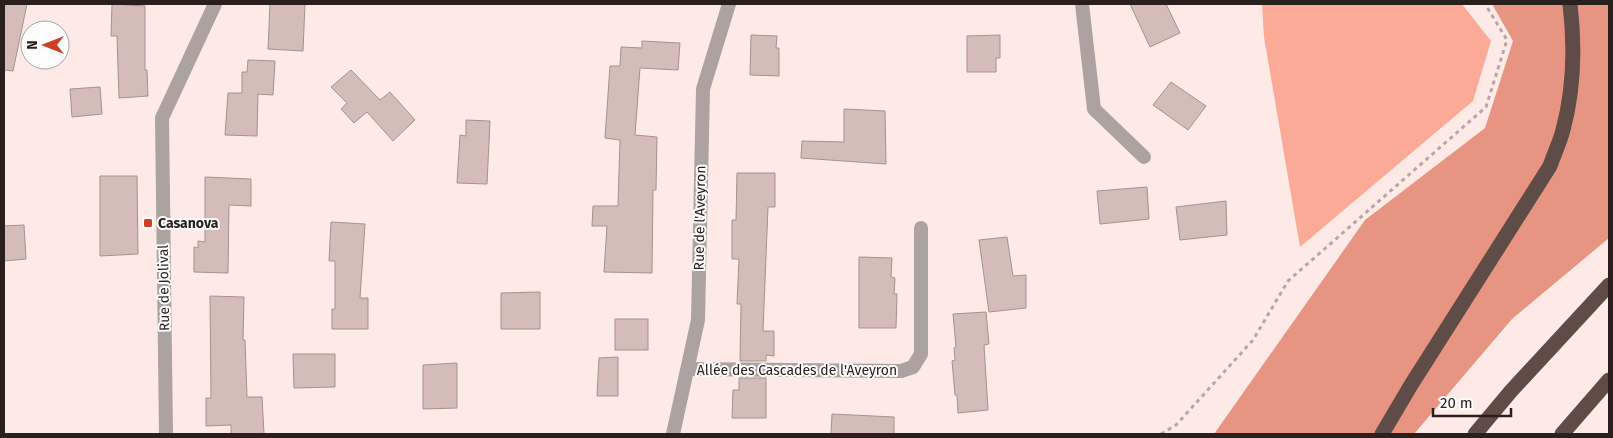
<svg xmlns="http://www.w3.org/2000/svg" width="1613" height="438" viewBox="0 0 1613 438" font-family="'Fira Sans',sans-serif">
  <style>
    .green { fill: #fcaa98 }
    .forest { fill: #e79582 }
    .building { fill: #d4bdb8; stroke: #a6918b }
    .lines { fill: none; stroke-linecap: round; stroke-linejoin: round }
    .path { stroke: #b7a7a4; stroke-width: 3; stroke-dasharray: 4 4; stroke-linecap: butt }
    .minor { stroke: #aca29f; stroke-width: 14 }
    .motorway { stroke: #5f4c47; stroke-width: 15 }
    .poi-dot { fill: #cc4125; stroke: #fcfcfc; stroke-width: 2 }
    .labels { text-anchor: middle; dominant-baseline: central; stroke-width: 4; stroke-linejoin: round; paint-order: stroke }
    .street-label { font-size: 14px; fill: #29201e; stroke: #fcfcfc }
    .poi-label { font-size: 14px; font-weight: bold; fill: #29201e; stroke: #fcfcfc; text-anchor: start }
  </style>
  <rect width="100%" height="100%" fill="#fdeae6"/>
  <polygon class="green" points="1262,4 1462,4 1491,41 1473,101 1300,247 1264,37"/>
  <polygon class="forest" points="1492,4 1609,4 1609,238 1512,319 1414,434 1214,434 1365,220 1485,128 1513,41"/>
  <g class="building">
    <polygon points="4,4 27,4 13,71 4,70"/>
    <polygon points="112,4 145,6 145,70 147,70 148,96 119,98 117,36 111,36"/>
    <polygon points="270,4 305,4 303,51 268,49"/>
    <polygon points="1130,4 1166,4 1180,33 1150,47"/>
    <polygon points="751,35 777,36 776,48 779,48 779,76 750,75"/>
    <polygon points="1000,35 1000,58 996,58 996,72 967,72 967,36"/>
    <polygon points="642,41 680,43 678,70 640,68 635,135 657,137 656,190 653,190 652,273 604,272 607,226 592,226 593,206 618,206 620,140 605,138 610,66 620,66 621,47 642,48"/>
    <polygon points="248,60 275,61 273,95 258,94 257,136 225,135 228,93 242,93 242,72 247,72"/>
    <polygon points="351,70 380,100 390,92 415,120 393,141 367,112 354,123 341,109 347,103 331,87"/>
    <polygon points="1171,82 1206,106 1188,130 1153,105"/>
    <polygon points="100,87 102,114 72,117 70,89"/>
    <polygon points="844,109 885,111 886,164 801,158 802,141 844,142"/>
    <polygon points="466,120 490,121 487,184 457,183 460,135 466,136"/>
    <polygon points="737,173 775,173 775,207 768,207 763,331 774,331 774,356 766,355 766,361 740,361 741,304 737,304 739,259 732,259 732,220 736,220"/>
    <polygon points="100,176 137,176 138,254 100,256"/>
    <polygon points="205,177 251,179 251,206 229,205 228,273 194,272 194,247 198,248 198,241 205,242"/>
    <polygon points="1147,187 1149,219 1100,224 1097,191"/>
    <polygon points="1226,201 1227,235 1180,240 1176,207"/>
    <polygon points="331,222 365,224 360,298 368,298 368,329 332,329 332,309 335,309 335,261 329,261"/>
    <polygon points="24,225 26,259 4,261 4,226"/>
    <polygon points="1007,237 1013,276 1026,275 1026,308 989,312 979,240"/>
    <polygon points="859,257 892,258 891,277 895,278 894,294 897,294 896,328 859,328"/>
    <polygon points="540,292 540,329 501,329 501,293"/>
    <polygon points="210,296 244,297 243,340 245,340 247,397 262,397 264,434 231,434 231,425 206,426 206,398 211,398"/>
    <polygon points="986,312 989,344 984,345 988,410 958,413 957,395 955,395 952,361 955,360 954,348 956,347 953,314"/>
    <rect x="615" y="319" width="33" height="31"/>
    <polygon points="293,354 335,354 335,387 294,388"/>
    <polygon points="618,357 618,396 597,396 599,358"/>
    <polygon points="457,363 457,408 423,409 423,365"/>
    <polygon points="739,378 766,378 766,418 732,418 733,390 739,390"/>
    <polygon points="832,414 894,417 894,434 831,434"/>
  </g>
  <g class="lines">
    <polyline class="path" points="1161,434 1176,425 1253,340 1288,281 1486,107 1507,40 1485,4"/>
    <g class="minor">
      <polyline points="1082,4 1094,109 1144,157"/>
      <polyline points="689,369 901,371 913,367 921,354 921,228"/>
      <polyline points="166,434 162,118 215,4"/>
      <polyline points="673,434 698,320 703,89 729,4"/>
    </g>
    <g class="motorway">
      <path d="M1382 434 1411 385 1550 166C1554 154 1560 142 1563 130 1574 89 1575 46 1570 4"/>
      <polyline points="1475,434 1511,391 1609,285"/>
      <polyline points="1562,434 1609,380"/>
    </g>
  </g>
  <rect class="poi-dot" x="143" y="218" width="10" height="10" rx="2.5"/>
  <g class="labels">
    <g class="street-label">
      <text transform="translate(700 218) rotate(-89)">Rue de l'Aveyron</text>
      <text transform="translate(164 288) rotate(-91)">Rue de Jolival</text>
      <text x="797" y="370">Allée des Cascades de l'Aveyron</text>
    </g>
    <g class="poi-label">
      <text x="158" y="223">Casanova</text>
    </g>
  </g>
  <rect width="1613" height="438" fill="none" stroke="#29201e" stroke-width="10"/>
  <g transform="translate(45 45) rotate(270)"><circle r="24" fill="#fcfcfc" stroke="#a8a4a3"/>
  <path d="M0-4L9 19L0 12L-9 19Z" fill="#cc4125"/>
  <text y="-8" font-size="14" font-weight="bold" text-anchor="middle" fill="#29201e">N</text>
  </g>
  <path d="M1433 408v8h78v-8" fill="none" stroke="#29201e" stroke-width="2.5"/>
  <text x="1440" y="408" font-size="15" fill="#29201e" stroke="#fcfcfc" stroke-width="4" paint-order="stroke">20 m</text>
</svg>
